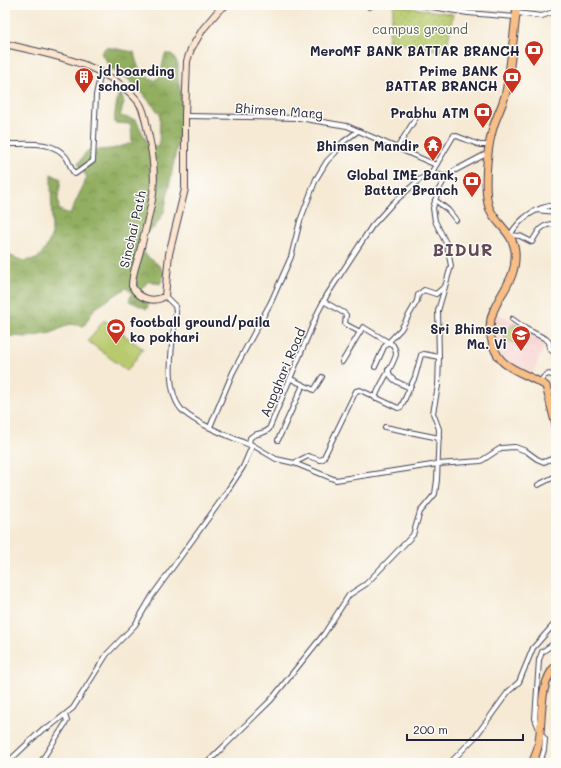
<svg xmlns="http://www.w3.org/2000/svg" width="561" height="768" viewBox="0 0 561 768" font-family="Mali,sans-serif">
  <style>
    .built { fill: #f7d0ce }
    .grass { fill: #b8ca6d; stroke: #6d7654 }
    .forest { fill: url(#forest-crowns); stroke: #5a684e }
    .park { fill: url(#park-dots); stroke: #6d7654 }
    .lines { fill: none; stroke-linecap: round; stroke-linejoin: round }
    .street-casing { stroke: #424052; stroke-width: 6 }
    .secondary-casing { stroke: #424052; stroke-width: 8 }
    .primary-casing { stroke: #424052; stroke-width: 9 }
    .street { stroke: #fff; stroke-width: 4 }
    .secondary { stroke: #fce5cf; stroke-width: 6 }
    .primary { stroke: #f7be87; stroke-width: 7 }
    .labels { text-anchor: middle; dominant-baseline: central; stroke-width: 3; stroke-linejoin: round; paint-order: stroke }
    .park-label { font-size: 13px; fill: #565d4c; stroke: #fdfcf7 }
    .poi-label { font-size: 13px; font-weight: bold; fill: #22223b; stroke: #fdfcf7; text-anchor: end }
    .street-label { font-size: 13px; fill: #22223b; stroke: #fdfcf7 }
    .district-label { font-size: 17px; font-weight: bold; letter-spacing: 1px; fill: #624a59; stroke: #fdfcf7 }
  </style>
  <defs>
    <pattern id="forest-crowns" width="20" height="18" patternUnits="userSpaceOnUse"><rect width="20" height="18" fill="#92ae60"/><path d="M2 6a3 3 0 1 1 6 0M12 15a3 3 0 1 1 6 0" fill="none" stroke="#778d50"/></pattern>
    <pattern id="park-dots" width="8" height="8" patternUnits="userSpaceOnUse"><rect width="8" height="8" fill="#b8ca6d"/><path d="M2 2h.1M6 6h.1" fill="none" stroke="#9ead5f" stroke-width="1.8" stroke-linecap="round"/></pattern>
  </defs>
  <rect width="100%" height="100%" fill="#fdfcf7"/>
  <filter id="ink" filterUnits="userSpaceOnUse"><feTurbulence type="fractalNoise" baseFrequency=".025" numOctaves="2"/><feDisplacementMap in="SourceGraphic" scale="8" xChannelSelector="R" yChannelSelector="G"/><feConvolveMatrix kernelMatrix="1 2 1 2 8 2 1 2 1" color-interpolation-filters="sRGB"/></filter>
  <filter id="wash" filterUnits="userSpaceOnUse"><feTurbulence type="fractalNoise" baseFrequency=".012" numOctaves="4" result="noise"/><feDisplacementMap in="SourceGraphic" scale="16" xChannelSelector="R" yChannelSelector="G"/><feGaussianBlur stdDeviation="0.9" result="paint"/><feColorMatrix in="noise" values="0 0 0 0 0 0 0 0 0 0 0 0 0 0 0 0 0 1.4 0 .05"/><feComposite in="paint" operator="in"/></filter>
  <g filter="url(#wash)">
    <rect width="100%" height="100%" fill="#f6ead5"/>
    <polygon class="built" points="496,313 548,338 533,373 504,361 495,343"/>
    <polygon class="grass" points="104,320 143,349 127,371 88,341"/>
    <path class="forest" d="M106 47 134 52C137 67 140 74 154 81L160 76 165 54H172L178 64V76L182 104 180 131 164 212 155 227 145 233C137 263 154 253 165 274L160 284 149 281 140 290 149 302 147 309 129 301 132 293 126 288 94 309 84 326 70 324 51 333 28 337 11 336 7 337 5 349V256H11L23 261 37 259 46 248 52 235 51 174 61 179 58 198 59 210 70 214 87 177 78 164 87 151 112 149 132 143 131 124 115 123C114 111 118 100 119 88L124 102 120 116 136 120 148 144 159 148 160 114 137 87 123 75 111 69 101 53Z"/>
    <g class="park">
      <polygon points="394,5 453,14 446,52 388,41"/>
      <polygon points="514,324 522,329 521,334 517,337 516,343 508,341 502,345 506,335 502,334 503,329 508,329"/>
    </g>
  </g>
  <g filter="url(#ink)">
    <g class="lines">
      <defs>
        <g id="street">
          <polyline points="420,5 468,13 516,17"/>
          <polyline points="369,7 373,5"/>
          <polyline points="516,13 542,16 556,11"/>
          <polyline points="185,116 299,118 347,126 436,165"/>
          <path d="M5 144C24 145 52 139 66 157 70 162 70 169 75 174L93 161 96 95 101 72"/>
          <polyline points="397,148 419,113 421,112"/>
          <path d="M436 165 431 173 419 180 392 204 372 226 327 295 318 312 269 429C264 435 255 432 250 438L249 443 276 459 294 463 336 480 438 464 481 461 501 448 515 447 526 451 537 459 544 462 556 457"/>
          <polyline points="446,177 432,172 454,135 480,145 490,145"/>
          <polyline points="435,200 448,210 456,220"/>
          <path d="M556 205C535 207 521 217 510 235L520 236 532 242C538 231 542 223 556 224"/>
          <polyline points="536,210 556,212"/>
          <polyline points="323,301 344,313 346,315 345,324 360,332"/>
          <polyline points="512,319 526,329 546,339 549,342 550,349 556,355"/>
          <path d="M342 362 363 327 393 345C395 348 396 351 396 354 395 363 379 385 375 398"/>
          <polyline points="375,367 384,347 401,329 417,301 418,295 424,290 436,294 444,287"/>
          <path d="M388 370C391 381 400 383 410 388"/>
          <polyline points="291,379 314,390 322,377"/>
          <path d="M540 382C544 375 549 371 556 378"/>
          <polyline points="210,427 233,372 271,302 291,257 300,221 316,179 327,161 335,153 343,142 358,131"/>
          <polyline points="385,427 439,438"/>
          <polyline points="278,440 303,385"/>
          <polyline points="294,463 308,456 320,460 323,459 356,391 360,390 398,408 401,407 415,377 421,355 424,354 439,357"/>
          <polyline points="538,485 556,476"/>
          <path d="M7 763 43 729 48 728 73 708 107 654 135 625 152 596 222 499 243 467 252 446C232 437 200 426 184 412 162 393 173 338 176 312L175 306 165 296"/>
          <polyline points="40,763 67,721 65,715"/>
          <polyline points="207,763 271,700 324,634 349,595 366,584 413,535 420,512 435,494 437,480 439,429 433,413 438,386 439,357 438,311 451,266 447,245 435,221 433,208 438,191 446,177 454,171 488,153"/>
          <polyline points="450,763 476,736 508,692 519,682 533,648 556,622"/>
          <polyline points="540,763 544,750 545,739 541,734 535,719 539,660 542,652 556,642"/>
        </g>
        <path id="secondary" d="M5 44C51 55 104 62 137 100 145 109 146 125 149 137 153 155 155 176 153 194 150 213 145 232 140 251 137 263 132 273 132 286 138 298 153 304 165 296L169 254 185 189V116L187 61 191 49 203 29 218 11 226 5"/>
        <g id="primary">
          <path d="M517 5C514 34 511 64 506 92 503 106 495 118 492 132 487 150 484 186 488 204 492 222 513 231 515 251 517 279 502 289 493 312 487 327 491 349 502 361 512 371 533 377 546 386L556 426"/>
          <path d="M532 763C548 734 533 691 556 665"/>
        </g>
      </defs>
      <use href="#street" class="street-casing"/>
      <use href="#secondary" class="secondary-casing"/>
      <use href="#primary" class="primary-casing"/>
      <use href="#street" class="street"/>
      <use href="#secondary" class="secondary"/>
      <use href="#primary" class="primary"/>
    </g>
  </g>
  <defs>
    <symbol id="bank-pin" viewBox="-11 -11 22 30"><path d="M0 17L-7.5 6A9.5 9.5 0 1 1 7.5 6Z" fill="#c8321e" stroke="#fdfcf7"/><path d="M-6-4H6V4H-6ZM0-2.3a2.3 2.3 0 1 0 0 4.6a2.3 2.3 0 1 0 0-4.6Z" fill="#fff"/></symbol>
    <symbol id="building-pin" viewBox="-11 -11 22 30"><path d="M0 17L-7.5 6A9.5 9.5 0 1 1 7.5 6Z" fill="#c8321e" stroke="#fdfcf7"/><path d="M-4-6H4V6H1V3H-1V6H-4ZM-2.5-4.3h1.7v1.8h-1.7ZM.8-4.3h1.7v1.8H.8ZM-2.5-1h1.7V.8h-1.7ZM.8-1h1.7V.8H.8Z" fill="#fff"/></symbol>
    <symbol id="temple-pin" viewBox="-11 -11 22 30"><path d="M0 17L-7.5 6A9.5 9.5 0 1 1 7.5 6Z" fill="#c8321e" stroke="#fdfcf7"/><path d="M0-6L5-2H3V0L6.5 2.5H4V6H1.5V3h-3V6H-4V2.5H-6.5L-3 0V-2H-5Z" fill="#fff"/></symbol>
    <symbol id="stadium-pin" viewBox="-11 -11 22 30"><path d="M0 17L-7.5 6A9.5 9.5 0 1 1 7.5 6Z" fill="#c8321e" stroke="#fdfcf7"/><path d="M0-5a6.5 5 0 1 0 0 10a6.5 5 0 1 0 0-10ZM-3.5-1.8h7v3.6h-7Z" fill="#fff"/></symbol>
    <symbol id="school-pin" viewBox="-11 -11 22 30"><path d="M0 17L-7.5 6A9.5 9.5 0 1 1 7.5 6Z" fill="#c8321e" stroke="#fdfcf7"/><path d="M0-5L7-2L0 1L-7-2ZM-4 1L0 2.5L4 1V4Q0 6-4 4Z" fill="#fff"/></symbol>
  </defs>
  <g fill-rule="evenodd">
    <use href="#bank-pin" x="523" y="39" width="22" height="30"/>
    <use href="#building-pin" x="73" y="66" width="22" height="30"/>
    <use href="#bank-pin" x="501" y="66" width="22" height="30"/>
    <use href="#bank-pin" x="472" y="101" width="22" height="30"/>
    <use href="#temple-pin" x="422" y="134" width="22" height="30"/>
    <use href="#bank-pin" x="461" y="170" width="22" height="30"/>
    <use href="#stadium-pin" x="105" y="317" width="22" height="30"/>
    <use href="#school-pin" x="510" y="324" width="22" height="30"/>
  </g>
  <g class="labels">
    <g class="park-label">
      <text x="420" y="28">campus ground</text>
    </g>
    <g class="poi-label">
      <text x="520" y="50">MeroMF BANK BATTAR BRANCH</text>
      <text x="98" y="70" text-anchor="start">jd boarding<tspan x="98" dy="15">school</tspan></text>
      <text x="498" y="70">Prime BANK<tspan x="498" dy="15">BATTAR BRANCH</tspan></text>
      <text x="469" y="112">Prabhu ATM</text>
      <text x="419" y="145">Bhimsen Mandir</text>
      <text x="458" y="174">Global IME Bank,<tspan x="458" dy="15">Battar Branch</tspan></text>
      <text x="130" y="321" text-anchor="start">football ground/paila<tspan x="130" dy="15">ko pokhari</tspan></text>
      <text x="507" y="328">Sri Bhimsen<tspan x="507" dy="15">Ma. Vi</tspan></text>
    </g>
    <g class="street-label">
      <text transform="translate(279 110) rotate(4)">Bhimsen Marg</text>
      <text transform="translate(132 229) rotate(-77)">Sinchai Path</text>
      <text transform="translate(282 372) rotate(-67)">Aapghari Road</text>
    </g>
    <g class="district-label">
      <text x="463" y="249">BIDUR</text>
    </g>
  </g>
  <rect width="561" height="768" fill="none" stroke="#fdfcf7" stroke-width="20"/>
  <path d="M407 734v6h116v-6" fill="none" stroke="#22223b" stroke-width="2"/>
  <text x="413" y="734" font-size="12" fill="#22223b" stroke="#fdfcf7" stroke-width="3" paint-order="stroke">200 m</text>
</svg>
